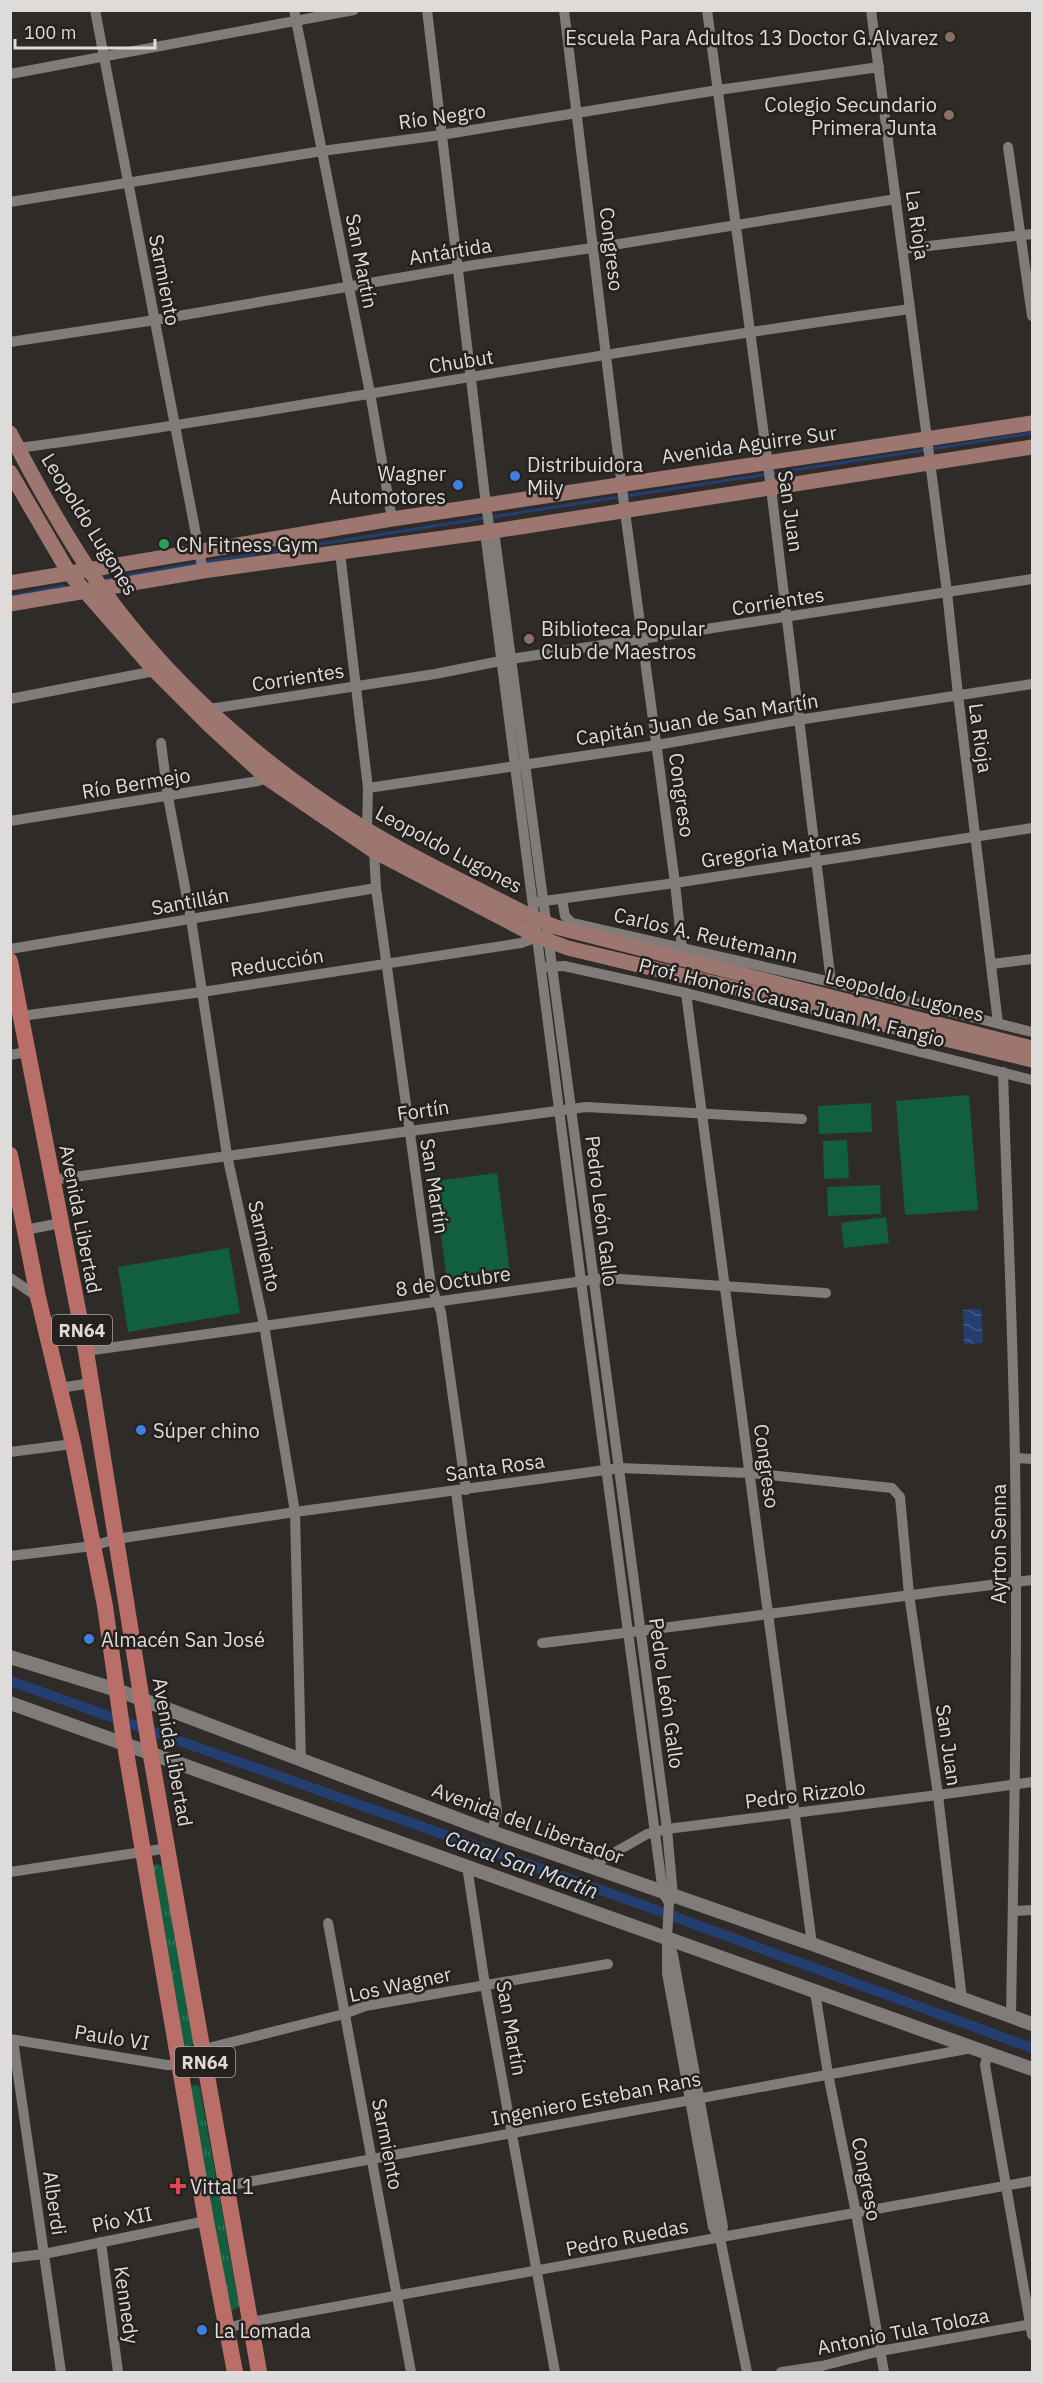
<svg xmlns="http://www.w3.org/2000/svg" width="1043" height="2383" viewBox="0 0 1043 2383" font-family="'IBM Plex Sans',sans-serif">
  <style>
    .grass { fill: url(#grass-tufts) }
    .pitch { fill: #125f40 }
    .water { fill: url(#water-waves) }
    .lines { fill: none; stroke-linecap: round; stroke-linejoin: round }
    .stream { stroke: #243e71; stroke-width: 3 }
    .canal { stroke: #243e71; stroke-width: 10 }
    .minor { stroke: #817c79; stroke-width: 10 }
    .tertiary { stroke: #817c79; stroke-width: 14 }
    .secondary { stroke: #9d7670; stroke-width: 15 }
    .primary { stroke: #b96f68; stroke-width: 16 }
    .education-dot { fill: #8d6e63; stroke: #25211f; stroke-width: 2 }
    .shop-dot { fill: #3f7fe0; stroke: #25211f; stroke-width: 2 }
    .leisure-dot { fill: #2e9e5b; stroke: #25211f; stroke-width: 2 }
    .health-dot { fill: #e0444e; stroke: #25211f; stroke-width: 2 }
    .labels { text-anchor: middle; dominant-baseline: central; stroke-width: 5; stroke-linejoin: round; paint-order: stroke }
    .shield { fill: #25211f; stroke: #a6a4a2; stroke-width: 1.5 }
    .shield-label { font-size: 18px; font-weight: bold; fill: #dedcda }
    .poi-label { font-size: 20px; fill: #dedcda; stroke: #25211f; text-anchor: start }
    .street-label { font-size: 20px; fill: #dedcda; stroke: #25211f }
    .water-label { font-size: 21px; font-style: italic; fill: #d6dff0; stroke: #25211f }
  </style>
  <defs>
    <pattern id="grass-tufts" width="24" height="20" patternUnits="userSpaceOnUse" patternTransform="scale(1.5)"><rect width="24" height="20" fill="#125f40"/><path d="M3 7l-1-3M5 7V3M7 7l1-3M15 17l-1-3M17 17v-4M19 17l1-3" fill="none" stroke="#34755b"/></pattern>
    <pattern id="water-waves" width="16" height="10" patternUnits="userSpaceOnUse" patternTransform="scale(1.5)"><rect width="16" height="10" fill="#243e71"/><path d="M0 5q4-4 8 0t8 0" fill="none" stroke="#435985"/></pattern>
  </defs>
  <rect width="100%" height="100%" fill="#2f2b28"/>
  <g class="grass">
    <polygon points="158,1864 163,1867 194,2043 188,2048 184,2046 153,1865"/>
    <polygon points="197,2085 200,2088 239,2306 232,2311 228,2309 191,2086"/>
  </g>
  <g class="pitch">
    <polygon points="969,1095 978,1210 905,1215 896,1101"/>
    <polygon points="871,1103 872,1132 819,1134 818,1106"/>
    <polygon points="847,1140 849,1178 824,1179 823,1141"/>
    <polygon points="497,1173 511,1280 448,1289 434,1181"/>
    <polygon points="880,1185 881,1214 828,1216 827,1187"/>
    <polygon points="886,1217 889,1243 844,1248 841,1223"/>
    <polygon points="229,1248 240,1313 128,1332 118,1267"/>
  </g>
  <polygon class="water" points="981,1309 983,1343 964,1344 963,1310"/>
  <g class="lines">
    <g class="stream">
      <polyline points="931,449 1032,433"/>
      <polyline points="626,496 925,450"/>
      <polyline points="205,562 619,497"/>
      <polyline points="103,580 199,563"/>
      <polyline points="12,596 64,586"/>
    </g>
    <polyline class="canal" points="10,1681 615,1895 1032,2048"/>
    <g class="minor">
      <polyline points="95,10 203,571"/>
      <polyline points="294,10 370,393 392,519"/>
      <polyline points="427,10 486,505 489,525 494,531 667,1829 673,1896 669,1903 663,1893 581,1281 485,532 487,528"/>
      <polyline points="564,10 624,504 675,883 682,948"/>
      <polyline points="707,10 771,488 831,982"/>
      <polyline points="871,10 947,592 958,695 998,1023"/>
      <polyline points="10,74 354,10"/>
      <polyline points="1008,147 1032,316"/>
      <polyline points="10,202 322,151 441,135 718,90 879,67"/>
      <polyline points="903,249 1032,234"/>
      <polyline points="10,342 155,320 474,265 613,245 896,199"/>
      <path d="M18 448C135 433 251 413 368 394 548 364 729 334 910 309"/>
      <polyline points="340,553 368,788 367,830"/>
      <polyline points="10,699 155,671"/>
      <polyline points="209,709 435,674 511,659 1032,579"/>
      <polyline points="161,743 168,797 191,919 227,1155 264,1325 295,1512 301,1761"/>
      <polyline points="368,788 657,745 798,720 1032,684"/>
      <polyline points="10,821 258,781 267,778"/>
      <polyline points="374,851 376,888 431,1285 441,1312 466,1490"/>
      <polyline points="562,899 565,916 572,923 831,982 1032,1032"/>
      <polyline points="537,902 675,883 1032,828"/>
      <polyline points="10,949 376,888"/>
      <polyline points="992,964 1032,959"/>
      <polyline points="546,967 564,966 686,993 1032,1080"/>
      <path d="M686 993C727 1310 770 1627 812 1944"/>
      <polyline points="21,1016 202,992 521,943 538,937"/>
      <polyline points="10,1055 27,1052"/>
      <path d="M1003 1072C1007 1202 1013 1331 1015 1461 1018 1646 1014 1831 1011 2016"/>
      <polyline points="52,1180 586,1107 802,1119"/>
      <polyline points="25,1230 61,1223"/>
      <polyline points="10,1278 38,1297"/>
      <polyline points="44,1325 79,1318"/>
      <polyline points="86,1351 605,1278 826,1293"/>
      <polyline points="60,1388 91,1383"/>
      <polyline points="10,1452 73,1444"/>
      <polyline points="1015,1458 1032,1459"/>
      <polyline points="456,1491 497,1811 492,1832"/>
      <polyline points="10,1556 93,1546 116,1539 295,1512 620,1468 750,1473 892,1488 900,1497 909,1594 938,1795 962,1999"/>
      <path d="M542 1643C706 1624 869 1599 1032 1580"/>
      <polyline points="467,1866 485,1985 555,2372"/>
      <polyline points="594,1869 598,1862 647,1834 667,1829 938,1795 1032,1782"/>
      <polyline points="10,1872 169,1848"/>
      <polyline points="1014,1911 1032,1910"/>
      <polyline points="328,1923 411,2372"/>
      <polyline points="667,1938 669,1903"/>
      <polyline points="815,1992 828,2074 856,2213 884,2372"/>
      <path d="M10 2039 167 2065C195 2065 190 2054 212 2047L344 2014 365 2006 608 1964"/>
      <polyline points="13,2040 61,2372"/>
      <polyline points="988,2052 985,2065 1032,2335"/>
      <polyline points="226,2186 972,2048"/>
      <polyline points="720,2238 713,2227 667,1973 667,1938 673,1955 723,2227 720,2238 747,2372"/>
      <polyline points="101,2242 118,2372"/>
      <polyline points="10,2258 44,2254 206,2221"/>
      <polyline points="227,2328 250,2322 1032,2181"/>
      <polyline points="781,2372 822,2366 880,2351 1032,2324"/>
    </g>
    <g class="tertiary">
      <polyline points="10,1657 117,1690 492,1832 812,1944 1032,2024"/>
      <polyline points="10,1703 1032,2069"/>
    </g>
    <g class="secondary">
      <path d="M10 433C38 487 68 541 103 590 168 680 254 758 348 818 407 856 473 886 536 919L556 927 1032 1048"/>
      <polyline points="10,472 69,573 155,671 209,725 267,778 374,851 538,937 568,948 1032,1060"/>
      <polyline points="10,583 392,519 1032,423"/>
      <polyline points="10,604 203,571 494,531 1032,447"/>
    </g>
    <g class="primary">
      <polyline points="10,961 86,1351 148,1739 259,2372"/>
      <polyline points="10,1155 38,1297 73,1444 105,1606 123,1734 206,2221 235,2372"/>
    </g>
  </g>
  <g class="education-dot">
    <circle cx="950" cy="37" r="6"/>
    <circle cx="949" cy="115" r="6"/>
    <circle cx="529" cy="639" r="6"/>
  </g>
  <g class="shop-dot">
    <circle cx="515" cy="476" r="6"/>
    <circle cx="458" cy="485" r="6"/>
    <circle cx="141" cy="1430" r="6"/>
    <circle cx="89" cy="1639" r="6"/>
    <circle cx="202" cy="2330" r="6"/>
  </g>
  <circle class="leisure-dot" cx="164" cy="544" r="6"/>
  <path class="health-dot" d="M175 2177h6v6h6v6h-6v6h-6v-6h-6v-6h6z"/>
  <g class="labels">
    <g class="shield">
      <rect x="52" y="1315" width="60" height="30" rx="4.5"/>
      <rect x="175" y="2047" width="60" height="30" rx="4.5"/>
    </g>
    <g class="shield-label">
      <text x="82" y="1330">RN64</text>
      <text x="205" y="2062">RN64</text>
    </g>
    <g class="poi-label">
      <text x="938" y="37" text-anchor="end">Escuela Para Adultos 13 Doctor G.Alvarez</text>
      <text x="937" y="104" text-anchor="end">Colegio Secundario<tspan x="937" dy="23">Primera Junta</tspan></text>
      <text x="527" y="464">Distribuidora<tspan x="527" dy="23">Mily</tspan></text>
      <text x="446" y="473" text-anchor="end">Wagner<tspan x="446" dy="23">Automotores</tspan></text>
      <text x="176" y="544">CN Fitness Gym</text>
      <text x="541" y="628">Biblioteca Popular<tspan x="541" dy="23">Club de Maestros</tspan></text>
      <text x="153" y="1430">Súper chino</text>
      <text x="101" y="1639">Almacén San José</text>
      <text x="190" y="2186">Vittal 1</text>
      <text x="214" y="2330">La Lomada</text>
    </g>
    <g class="street-label">
      <text transform="translate(442 116) rotate(-8)">Río Negro</text>
      <text transform="translate(918 225) rotate(82)">La Rioja</text>
      <text transform="translate(612 249) rotate(83)">Congreso</text>
      <text transform="translate(450 251) rotate(-9)">Antártida</text>
      <text transform="translate(362 261) rotate(79)">San Martín</text>
      <text transform="translate(165 280) rotate(79)">Sarmiento</text>
      <text transform="translate(461 361) rotate(-9)">Chubut</text>
      <text transform="translate(749 444) rotate(-8)">Avenida Aguirre Sur</text>
      <text transform="translate(791 511) rotate(82)">San Juan</text>
      <text transform="translate(90 524) rotate(58)">Leopoldo Lugones</text>
      <text transform="translate(778 601) rotate(-9)">Corrientes</text>
      <text transform="translate(298 677) rotate(-9)">Corrientes</text>
      <text transform="translate(697 719) rotate(-9)">Capitán Juan de San Martín</text>
      <text transform="translate(981 738) rotate(82)">La Rioja</text>
      <text transform="translate(136 783) rotate(-9)">Río Bermejo</text>
      <text transform="translate(682 795) rotate(82)">Congreso</text>
      <text transform="translate(781 848) rotate(-9)">Gregoria Matorras</text>
      <text transform="translate(449 849) rotate(28)">Leopoldo Lugones</text>
      <text transform="translate(190 901) rotate(-10)">Santillán</text>
      <text transform="translate(706 935) rotate(13)">Carlos A. Reutemann</text>
      <text transform="translate(277 962) rotate(-9)">Reducción</text>
      <text transform="translate(905 995) rotate(14)">Leopoldo Lugones</text>
      <text transform="translate(792 1002) rotate(14)">Prof. Honoris Causa Juan M. Fangio</text>
      <text transform="translate(423 1110) rotate(-8)">Fortín</text>
      <text transform="translate(435 1186) rotate(81)">San Martín</text>
      <text transform="translate(602 1211) rotate(83)">Pedro León Gallo</text>
      <text transform="translate(81 1219) rotate(79)">Avenida Libertad</text>
      <text transform="translate(265 1246) rotate(78)">Sarmiento</text>
      <text transform="translate(453 1281) rotate(-8)">8 de Octubre</text>
      <text transform="translate(767 1466) rotate(82)">Congreso</text>
      <text transform="translate(495 1467) rotate(-8)">Santa Rosa</text>
      <text transform="translate(998 1544) rotate(-90)">Ayrton Senna</text>
      <text transform="translate(667 1693) rotate(82)">Pedro León Gallo</text>
      <text transform="translate(949 1745) rotate(82)">San Juan</text>
      <text transform="translate(173 1752) rotate(80)">Avenida Libertad</text>
      <text transform="translate(805 1794) rotate(-7)">Pedro Rizzolo</text>
      <text transform="translate(528 1823) rotate(20)">Avenida del Libertador</text>
      <text transform="translate(400 1984) rotate(-12)">Los Wagner</text>
      <text transform="translate(512 2028) rotate(80)">San Martín</text>
      <text transform="translate(112 2037) rotate(9)">Paulo VI</text>
      <text transform="translate(596 2098) rotate(-11)">Ingeniero Esteban Rans</text>
      <text transform="translate(388 2144) rotate(79)">Sarmiento</text>
      <text transform="translate(867 2179) rotate(79)">Congreso</text>
      <text transform="translate(55 2203) rotate(82)">Alberdi</text>
      <text transform="translate(122 2219) rotate(-12)">Pío XII</text>
      <text transform="translate(627 2237) rotate(-11)">Pedro Ruedas</text>
      <text transform="translate(127 2305) rotate(82)">Kennedy</text>
      <text transform="translate(903 2331) rotate(-11)">Antonio Tula Toloza</text>
    </g>
    <g class="water-label">
      <text transform="translate(522 1864) rotate(20)">Canal San Martín</text>
    </g>
  </g>
  <rect width="1043" height="2383" fill="none" stroke="#dedcda" stroke-width="24"/>
  <path d="M15 39v9h140v-9" fill="none" stroke="#dedcda" stroke-width="3"/>
  <text x="24" y="39" font-size="18" fill="#dedcda" stroke="#25211f" stroke-width="4.5" paint-order="stroke">100 m</text>
</svg>
